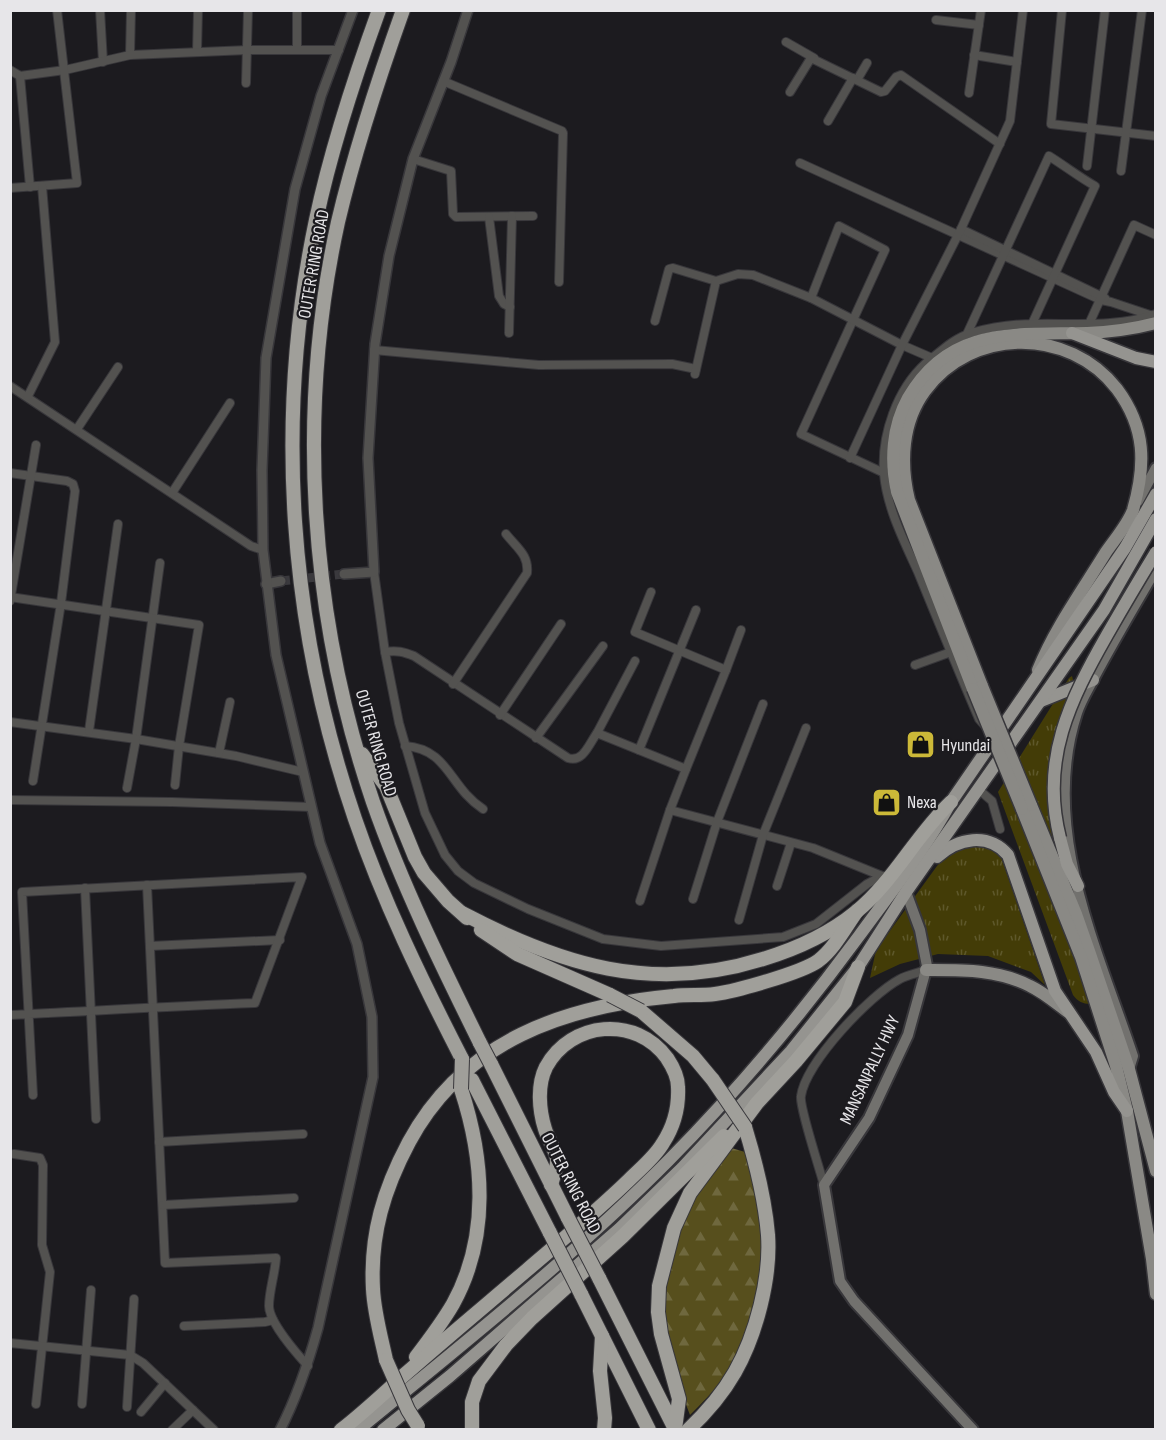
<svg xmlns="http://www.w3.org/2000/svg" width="1166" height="1440" viewBox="0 0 1166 1440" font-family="'Sofia Sans Condensed',sans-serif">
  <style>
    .grass { fill: url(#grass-tufts) }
    .forest { fill: url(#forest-firs) }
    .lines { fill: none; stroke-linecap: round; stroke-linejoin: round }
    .tertiary-tunnel { stroke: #3a393d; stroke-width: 9; stroke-dasharray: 9 4.5; stroke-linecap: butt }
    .minor-casing { stroke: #38373b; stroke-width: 10 }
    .tertiary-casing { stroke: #38373b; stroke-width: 12 }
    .secondary-casing { stroke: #38373b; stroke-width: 14 }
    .primary-casing { stroke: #38373b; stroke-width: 15 }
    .trunk-casing { stroke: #38373b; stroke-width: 15 }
    .motorway-casing { stroke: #38373b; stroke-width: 16 }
    .minor { stroke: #535250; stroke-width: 8 }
    .tertiary { stroke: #535250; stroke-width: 9 }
    .secondary { stroke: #72716e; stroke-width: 10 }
    .primary { stroke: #8a8985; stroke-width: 12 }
    .trunk { stroke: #959490; stroke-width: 12 }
    .motorway { stroke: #a09f9a; stroke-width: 14 }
    .primary-bridge-casing { stroke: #38373b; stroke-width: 15; stroke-linecap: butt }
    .trunk-bridge-casing { stroke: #38373b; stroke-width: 15; stroke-linecap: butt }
    .motorway-bridge-casing { stroke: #38373b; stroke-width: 16; stroke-linecap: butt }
    .primary-bridge { stroke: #8a8985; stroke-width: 12 }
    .trunk-bridge { stroke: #959490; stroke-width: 12 }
    .motorway-bridge { stroke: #a09f9a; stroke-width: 14 }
    .labels { text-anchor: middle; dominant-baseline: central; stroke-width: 4.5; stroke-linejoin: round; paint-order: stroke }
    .street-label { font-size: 18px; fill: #e7e6e9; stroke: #1c1b1f }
    .poi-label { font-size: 18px; fill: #e7e6e9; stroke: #1c1b1f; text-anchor: start }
  </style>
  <defs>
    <pattern id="grass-tufts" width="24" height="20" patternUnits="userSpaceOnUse" patternTransform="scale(1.5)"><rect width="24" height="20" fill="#433c07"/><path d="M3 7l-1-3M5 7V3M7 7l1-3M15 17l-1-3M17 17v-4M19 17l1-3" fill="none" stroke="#5e582b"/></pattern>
    <pattern id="forest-firs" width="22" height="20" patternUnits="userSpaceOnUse" patternTransform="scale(1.5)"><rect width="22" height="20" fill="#574f1d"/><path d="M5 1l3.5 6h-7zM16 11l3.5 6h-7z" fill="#6f683e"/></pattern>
  </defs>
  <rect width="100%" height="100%" fill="#1c1b1f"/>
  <g class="grass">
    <path d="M1072 676 1073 680 1055 732 1049 771 1052 827 1111 1000C1096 1003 1083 1009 1073 995L998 792 1069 678Z"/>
    <path d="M972 846 988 847 999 851 1045 985 1031 972 988 956 938 954 900 964 870 978 876 950 937 866C948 854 956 848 972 846Z"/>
  </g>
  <path class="forest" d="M728 1147 745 1152C770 1224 769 1312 724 1377 714 1391 702 1403 690 1415 665 1352 655 1297 679 1231 682 1223 685 1213 689 1205 701 1185 715 1166 728 1147Z"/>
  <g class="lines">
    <polyline class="tertiary-tunnel" points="281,581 344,574"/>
    <defs>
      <g id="minor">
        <polyline points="100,10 103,62"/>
        <polyline points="1062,10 1051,124 1156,136"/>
        <polyline points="936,20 979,25"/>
        <polyline points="786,42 814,58"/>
        <polyline points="297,50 297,10"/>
        <polyline points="197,52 198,10"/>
        <polyline points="130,55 131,10"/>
        <polyline points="974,55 1017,62"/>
        <polyline points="10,70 20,76 65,70 130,55 248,50 339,50"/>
        <polyline points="20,76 30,187"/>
        <polyline points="857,80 867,63"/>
        <polyline points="443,81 562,131 563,133 559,282"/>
        <polyline points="246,83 248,10"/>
        <polyline points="790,92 811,58 881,92 885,91 896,77 901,75 1000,144"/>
        <polyline points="969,93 981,10"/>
        <polyline points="828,121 853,78"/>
        <polyline points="413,159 451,171 453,214 456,217 533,216"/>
        <polyline points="800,163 1101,300 1111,302 1150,315"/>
        <polyline points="1087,166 1105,10"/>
        <polyline points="1121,171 1142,10"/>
        <polyline points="10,188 77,183 57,10"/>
        <polyline points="489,217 499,296 504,304 510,307"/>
        <polyline points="961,229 1105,298"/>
        <polyline points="811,298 839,226 885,250 801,434 884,473"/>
        <polyline points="655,321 669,269 673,268 716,281"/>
        <polyline points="1089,324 1134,225 1156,235"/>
        <polyline points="509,333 512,216"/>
        <path d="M967 334 1049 156C1065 166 1079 177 1095 186L1032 324"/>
        <polyline points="374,350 539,365 672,364 696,369"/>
        <polyline points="695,374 716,281 738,274 753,275 811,298 902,345 932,358"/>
        <polyline points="10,386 239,538 251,546 263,550"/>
        <polyline points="28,396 55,342 42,186"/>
        <polyline points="77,429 118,367"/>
        <polyline points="850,458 902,345 961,229 1010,121 1023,10"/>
        <polyline points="10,473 67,481 73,484 75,491 61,603 33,781"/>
        <polyline points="172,493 230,403"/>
        <polyline points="160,563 136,739 236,756 303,772"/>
        <polyline points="374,572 385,652 399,723 425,813 445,855 458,871 474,883 528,909 603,939 661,946 783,937 816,924 867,884 882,876 890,876"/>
        <polyline points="651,592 635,632 726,670 686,769"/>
        <polyline points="10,597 199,625 179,746 175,785"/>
        <polyline points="10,601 36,445"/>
        <path d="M385 652C397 650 404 652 414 656L568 758C583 763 589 744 597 733L686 769 670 810 813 848 882 876"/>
        <polyline points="915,665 951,652"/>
        <polyline points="726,670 741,630"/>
        <path d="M453 684 527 573C529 555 517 548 506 534"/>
        <polyline points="500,715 561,624"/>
        <polyline points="10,722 136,739 127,788"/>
        <path d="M986 727 979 719C958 670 938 621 918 572 904 541 887 508 884 474 881 435 897 389 926 363 940 352 954 338 971 333 992 327 1013 324 1034 324 1074 323 1117 328 1156 314"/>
        <polyline points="89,731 118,524"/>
        <polyline points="597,733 635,661"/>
        <polyline points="536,738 603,646"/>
        <path d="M405 746C449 749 449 787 483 809"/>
        <polyline points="639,750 696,610"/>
        <polyline points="219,753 230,702"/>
        <polyline points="978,789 992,801 1000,829"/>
        <polyline points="10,800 172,802 311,807"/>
        <path d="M147 885 165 1263 276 1258C275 1274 269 1291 269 1306 269 1322 297 1354 308 1366"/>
        <polyline points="777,886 791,843"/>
        <polyline points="85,888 96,1119"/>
        <polyline points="693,899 717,822 763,704"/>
        <polyline points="640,901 670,810"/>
        <polyline points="739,920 763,835 806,728"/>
        <polyline points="150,946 280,940"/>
        <path d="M10 1015C92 1011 174 1006 255 1003L302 877 22 892 33 1095"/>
        <polyline points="159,1142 303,1134"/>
        <polyline points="14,1154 40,1158 43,1165 42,1245 50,1272 36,1404"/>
        <path d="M824 1185C820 1170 799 1106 801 1096 806 1062 870 995 900 979 907 975 918 973 926 970"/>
        <polyline points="163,1205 294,1198"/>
        <polyline points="184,1326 265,1322 273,1320"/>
        <polyline points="10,1343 130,1355 143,1363 214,1430"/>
        <polyline points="82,1404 91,1290"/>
        <polyline points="127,1407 134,1299"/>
        <polyline points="141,1412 165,1383"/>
        <polyline points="172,1430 193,1410"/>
      </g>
      <g id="tertiary">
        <polyline points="344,574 374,572 368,458 375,344 389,256 413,159 451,62 468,10"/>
        <polyline points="266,584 281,581"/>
        <path d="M280 1430C297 1397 308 1364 318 1328L373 1077 372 1017 357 944 320 843 276 655 263 550 262 470 266 358 295 189 321 96 353 10"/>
      </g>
      <g id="secondary">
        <polyline points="1138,501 1156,468"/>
        <polyline points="906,892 920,930 927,966 908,1035 869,1118 824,1185 840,1281 854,1301 973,1430"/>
        <path d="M1129 1069 1133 1056C1097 948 1039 828 1077 713 1081 700 1089 688 1095 676 1114 640 1135 605 1156 569"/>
      </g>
      <g id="primary">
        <path d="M982 686 909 500C900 463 902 422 925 391 972 327 1069 327 1117 389 1146 428 1146 465 1133 510 1128 524 1115 539 1106 552 1082 591 1055 628 1038 670"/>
        <path d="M973 689 897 492C890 461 892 427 908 398 950 325 1016 335 1087 333 1110 332 1133 329 1156 323"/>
        <polyline points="1031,805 1076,914 1089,951 1129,1069 1156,1171"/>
        <polyline points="1022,809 1081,957 1116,1066 1127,1111 1152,1259 1156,1294"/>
        <path d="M926 970C962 970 997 969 1030 986 1043 992 1056 1003 1068 1012"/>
      </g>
      <g id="trunk">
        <polyline points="1072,333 1136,358 1156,362"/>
        <polyline points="1041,701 1093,680"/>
        <polyline points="1060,838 1067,864 1078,886"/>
        <path d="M937 857C958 838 988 832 1008 855L1055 991 1096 1052 1114 1092 1127 1111"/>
        <path d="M358 1430C464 1343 573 1257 669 1160 738 1090 801 1015 859 936 891 892 925 850 951 802L1125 548 1156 494"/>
        <polyline points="383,1430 450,1376 619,1229 682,1168 791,1051 858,967 906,892 1104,610 1156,519"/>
      </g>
      <g id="motorway">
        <path d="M379 10C354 79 331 149 316 220 274 419 289 626 355 819 383 901 422 981 462 1059"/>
        <path d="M403 10C378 80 355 150 338 222 296 413 310 617 373 802 402 885 441 964 480 1043"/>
        <polyline points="362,754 386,786 415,857 424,873 448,901 467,918"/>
        <path d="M462 913C561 965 652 994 763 959 796 949 829 934 856 912 894 881 916 835 951 802"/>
        <polyline points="481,930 517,954 610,995"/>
        <polyline points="641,1011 693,1056 713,1080"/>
        <polyline points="491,1064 568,1218"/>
        <polyline points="472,1080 550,1233"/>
        <polyline points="599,1278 675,1429"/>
        <polyline points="581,1294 649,1430"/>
        <polyline points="602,1336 600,1371 605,1418 604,1430"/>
        <path d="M416 1357C429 1340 442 1323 453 1304 490 1237 484 1159 461 1089"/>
        <path d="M386 1360C381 1337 374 1312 373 1289 370 1234 384 1189 409 1142 464 1040 565 1006 674 996 688 994 701 996 715 994 736 991 801 973 818 961 834 949 845 928 857 911"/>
        <polyline points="675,1429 679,1399 661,1334 658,1312 659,1286 674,1228 690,1193 757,1103 796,1061 845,1002 858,967"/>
        <path d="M341 1430C363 1413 383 1394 403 1376 444 1340 486 1305 527 1270 562 1240 597 1211 629 1180 641 1168 655 1157 663 1143 674 1126 679 1108 678 1087 678 1076 673 1067 667 1058 636 1015 571 1021 546 1067 537 1085 539 1110 545 1129 548 1139 555 1149 557 1159 558 1166 553 1177 551 1185"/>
        <polyline points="472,1430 472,1402 479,1381 506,1345 532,1318 623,1236 724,1136"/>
        <path d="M688 1430C705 1414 723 1393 735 1372 756 1335 771 1278 768 1235 765 1198 756 1163 745 1127"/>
      </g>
    </defs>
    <use href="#minor" class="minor-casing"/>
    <use href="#tertiary" class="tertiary-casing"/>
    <use href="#secondary" class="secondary-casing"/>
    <use href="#primary" class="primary-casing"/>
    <use href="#trunk" class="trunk-casing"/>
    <use href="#motorway" class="motorway-casing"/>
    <use href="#minor" class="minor"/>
    <use href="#tertiary" class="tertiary"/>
    <use href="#secondary" class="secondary"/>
    <use href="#primary" class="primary"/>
    <use href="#trunk" class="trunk"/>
    <use href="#motorway" class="motorway"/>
    <defs>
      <g id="primary-bridge">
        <polyline points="982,686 1031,805"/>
        <polyline points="973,689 1022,809"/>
      </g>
      <path id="trunk-bridge" d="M1060 838C1040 760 1070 700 1107 635 1123 607 1139 580 1156 552"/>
      <g id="motorway-bridge">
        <polyline points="610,995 641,1011"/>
        <polyline points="480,1043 491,1064"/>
        <polyline points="713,1080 745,1127"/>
        <polyline points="461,1089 462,1059"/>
        <polyline points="568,1218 599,1278"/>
        <polyline points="550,1233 581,1294"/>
        <polyline points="386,1360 408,1410 418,1426"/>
      </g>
    </defs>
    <use href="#primary-bridge" class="primary-bridge-casing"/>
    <use href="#trunk-bridge" class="trunk-bridge-casing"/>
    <use href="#motorway-bridge" class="motorway-bridge-casing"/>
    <use href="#primary-bridge" class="primary-bridge"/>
    <use href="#trunk-bridge" class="trunk-bridge"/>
    <use href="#motorway-bridge" class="motorway-bridge"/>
  </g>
  <defs>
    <symbol id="shop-square" viewBox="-11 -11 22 22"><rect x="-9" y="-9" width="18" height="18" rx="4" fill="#ccb938" stroke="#1c1b1f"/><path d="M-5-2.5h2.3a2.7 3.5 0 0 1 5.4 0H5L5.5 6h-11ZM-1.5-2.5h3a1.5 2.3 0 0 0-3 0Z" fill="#111"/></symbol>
  </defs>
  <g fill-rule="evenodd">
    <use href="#shop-square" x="904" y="728" width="33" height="33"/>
    <use href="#shop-square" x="870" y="786" width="33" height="33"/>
  </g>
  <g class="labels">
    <g class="street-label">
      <text transform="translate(314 264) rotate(-80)">OUTER RING ROAD</text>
      <text transform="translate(376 743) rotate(74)">OUTER RING ROAD</text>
      <text transform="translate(870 1070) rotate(-65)">MANSANPALLY HWY</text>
      <text transform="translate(571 1183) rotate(63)">OUTER RING ROAD</text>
    </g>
    <g class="poi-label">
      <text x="941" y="745">Hyundai</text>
      <text x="907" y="802">Nexa</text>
    </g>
  </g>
  <rect width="1166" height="1440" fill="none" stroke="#e7e6e9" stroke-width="24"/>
</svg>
